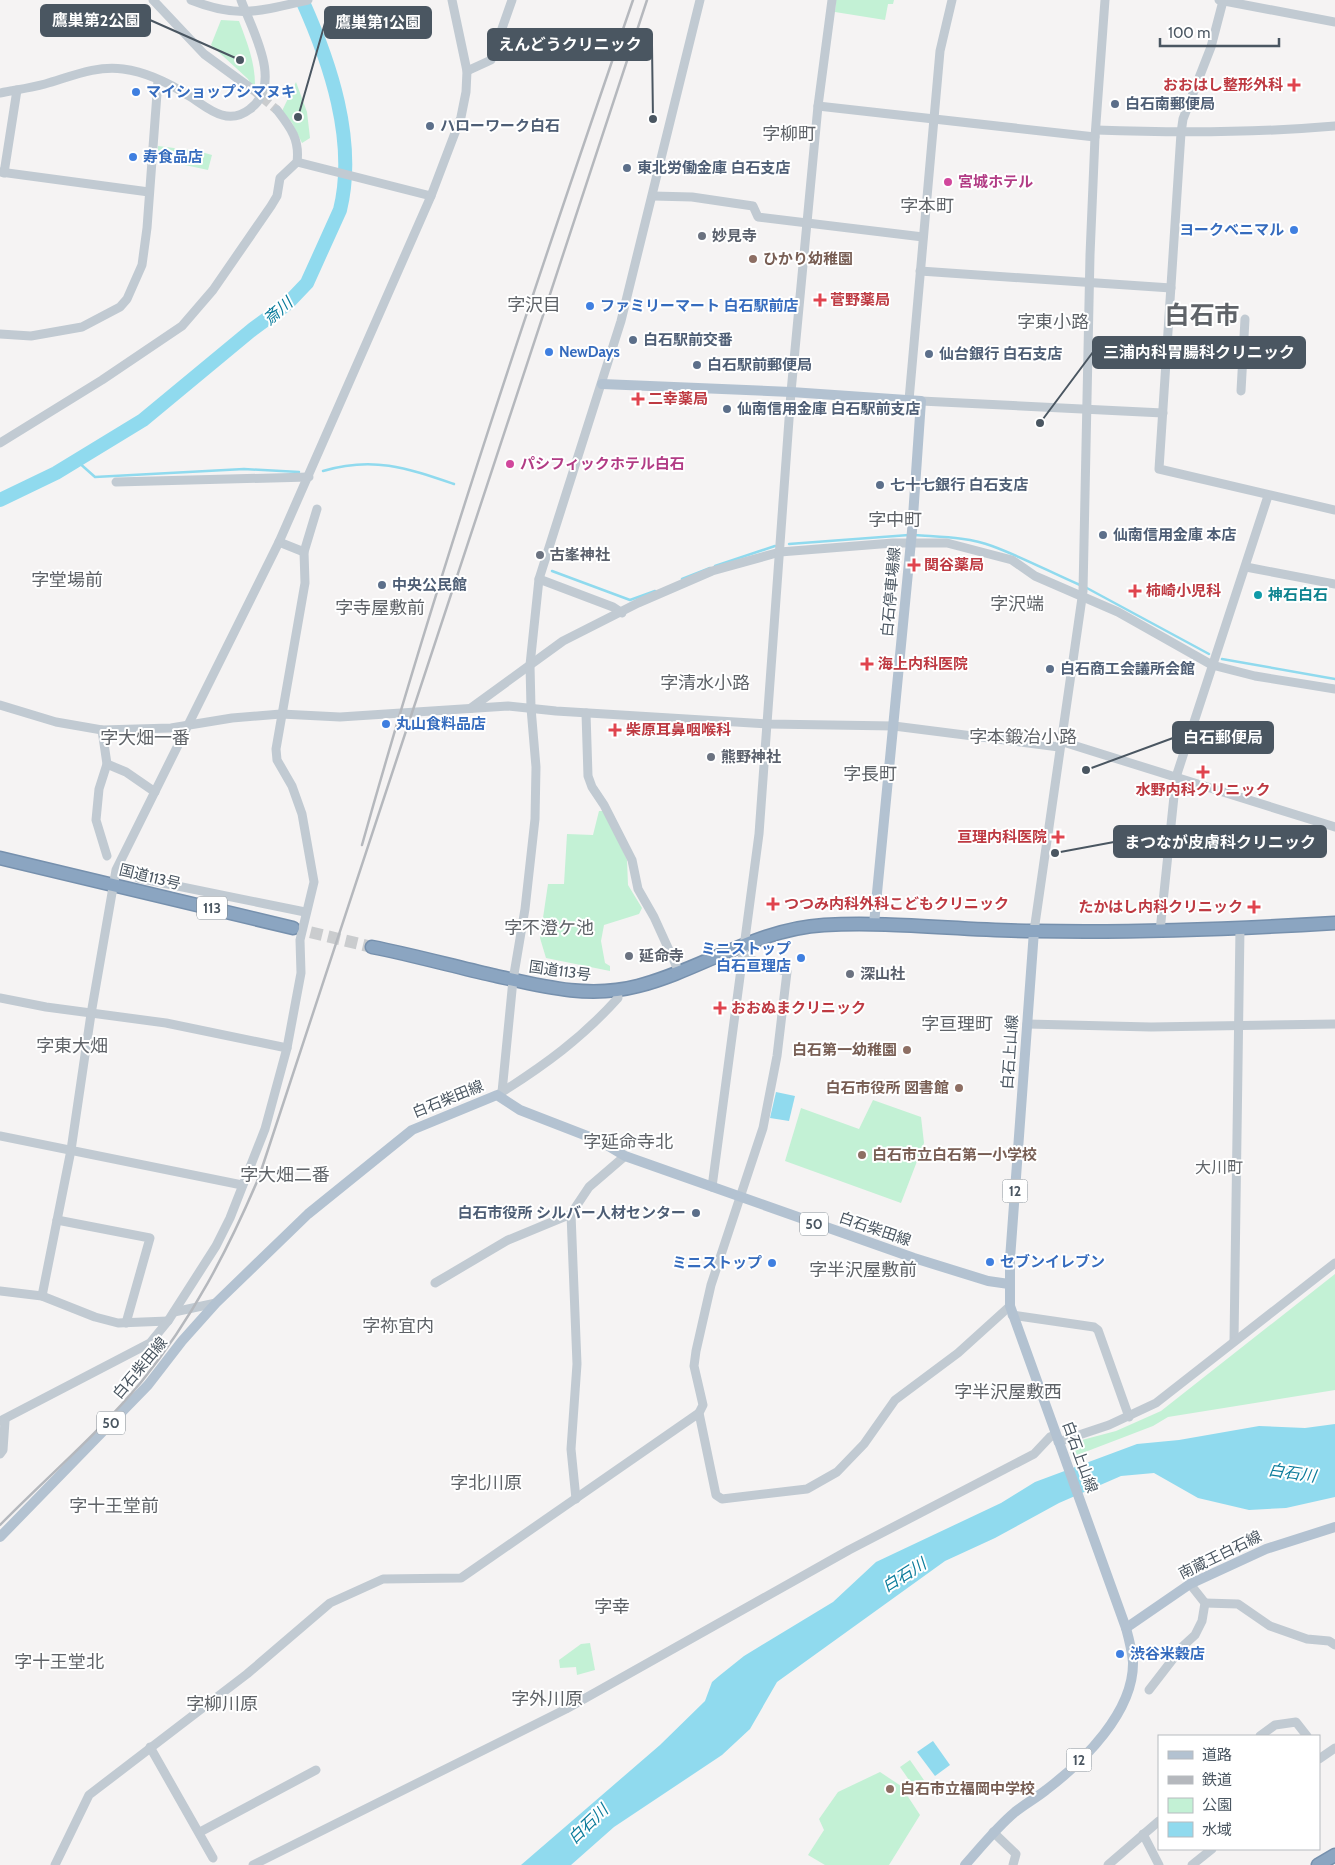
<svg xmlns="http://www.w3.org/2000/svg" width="1335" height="1865" viewBox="0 0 1335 1865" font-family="Cabin,'Noto Sans JP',sans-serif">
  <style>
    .green { fill: #c3f1d5 }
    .water { fill: #90daee }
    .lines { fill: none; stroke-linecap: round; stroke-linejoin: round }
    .stream { stroke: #90daee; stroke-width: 2.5 }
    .river { stroke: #90daee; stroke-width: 14 }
    .minor-tunnel { stroke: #caccce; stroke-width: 9; stroke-dasharray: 9 4.5; stroke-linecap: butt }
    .highway-tunnel { stroke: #caccce; stroke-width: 12; stroke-dasharray: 12 6; stroke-linecap: butt }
    .highway-casing { stroke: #7690ad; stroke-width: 15 }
    .minor { stroke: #c1cad2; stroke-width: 9 }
    .major { stroke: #b3c2d1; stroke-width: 10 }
    .highway { stroke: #8ba5c1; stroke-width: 12 }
    .rail { stroke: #b5b8bd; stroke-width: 2.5 }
    .health-dot { fill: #e0444e; stroke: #fff; stroke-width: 2 }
    .shop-dot { fill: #3f7fe0; stroke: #fff; stroke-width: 2 }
    .service-dot { fill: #5c6f8a; stroke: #fff; stroke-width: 2 }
    .hotel-dot { fill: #d1479c; stroke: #fff; stroke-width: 2 }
    .worship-dot { fill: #6b7280; stroke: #fff; stroke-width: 2 }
    .education-dot { fill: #8d6e63; stroke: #fff; stroke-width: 2 }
    .culture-dot { fill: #0f9aa8; stroke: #fff; stroke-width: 2 }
    .labels { text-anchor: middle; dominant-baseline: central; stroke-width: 4; stroke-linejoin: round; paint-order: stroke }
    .shield { fill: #fff; stroke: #808990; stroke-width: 1 }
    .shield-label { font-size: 14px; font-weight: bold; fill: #4a5661 }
    .health-label { font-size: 15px; font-weight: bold; fill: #be3a42; stroke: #fff; text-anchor: start }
    .shop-label { font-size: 15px; font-weight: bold; fill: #366cbe; stroke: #fff; text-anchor: start }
    .service-label { font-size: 15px; font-weight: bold; fill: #4e5e75; stroke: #fff; text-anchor: start }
    .hotel-label { font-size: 15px; font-weight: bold; fill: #b23c85; stroke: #fff; text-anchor: start }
    .worship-label { font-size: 15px; font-weight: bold; fill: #5b616d; stroke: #fff; text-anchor: start }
    .education-label { font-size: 15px; font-weight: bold; fill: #785e54; stroke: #fff; text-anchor: start }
    .street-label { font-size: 15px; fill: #4a5661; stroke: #fff }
    .culture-label { font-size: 15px; font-weight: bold; fill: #0d838f; stroke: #fff; text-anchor: start }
    .water-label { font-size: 16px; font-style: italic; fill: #0c7c9b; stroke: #fff }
    .neighbourhood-label { font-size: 16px; fill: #5f6368; stroke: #fff }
    .quarter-label { font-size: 18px; fill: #5f6368; stroke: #fff }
    .town-label { font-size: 25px; font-weight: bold; fill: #5f6368; stroke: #fff }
    .leader { fill: none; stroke: #4a5661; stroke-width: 2 }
    .callout-dot { fill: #4a5661; stroke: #fff; stroke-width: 2 }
    .callout { fill: #4a5661; stroke: #4a5661; stroke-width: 2 }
    .callout-label { font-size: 16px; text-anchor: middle; font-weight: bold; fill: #fff }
  </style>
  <rect width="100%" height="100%" fill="#f5f3f3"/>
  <g class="green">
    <polygon points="836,0 894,0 893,4 888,4 885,20 835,12"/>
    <path d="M221 20 239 21C247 42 255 62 255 85H251L248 79 211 45Z"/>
    <polygon points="296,82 307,112 310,138 302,143 292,123 282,111"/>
    <polygon points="158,146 198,151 212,155 208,170 157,159"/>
    <polygon points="599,811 604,811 627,860 628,885 642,908 639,914 604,925 601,941 605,963 610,966 610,971 546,958 540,938 548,884 564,884 567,834 593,835"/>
    <polygon points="873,1100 921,1117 924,1143 901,1203 785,1161 801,1108 859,1129"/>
    <polygon points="1335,1274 1335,1390 1168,1417 1153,1426 1072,1457 1069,1448 1082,1440 1116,1431 1161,1411"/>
    <polygon points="590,1643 595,1670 577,1675 576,1667 560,1668 559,1660 581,1644"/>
    <polygon points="910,1760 926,1783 916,1790 900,1767"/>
    <polygon points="880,1772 901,1786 920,1815 889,1865 825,1865 808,1855 824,1830 819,1819 838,1792"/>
  </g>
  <g class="water">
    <polygon points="776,1092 795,1096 789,1121 770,1118"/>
    <polygon points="1335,1424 1335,1497 1286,1508 1249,1510 1198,1498 1154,1473 1121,1476 1059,1503 995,1538 945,1561 777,1682 750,1729 722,1755 614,1827 571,1865 521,1865 660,1745 705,1701 712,1682 719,1676 744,1656 833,1602 876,1562 1001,1503 1035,1482 1137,1444 1179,1440 1259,1426 1305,1428"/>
    <polygon points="933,1741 950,1765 935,1776 917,1752"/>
  </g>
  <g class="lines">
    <g class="stream">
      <polyline points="77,461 95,477 244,469 299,472"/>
      <path d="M323 471C373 456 407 468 454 484"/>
      <path d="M915 535C939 537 968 537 992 546 1022 557 1050 572 1080 585"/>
      <polyline points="789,544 909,535"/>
      <polyline points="715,566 775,546"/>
      <polyline points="552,571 630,600 655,591"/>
      <polyline points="682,579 710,568"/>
      <polyline points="1085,587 1209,654"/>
      <polyline points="1222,659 1335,679"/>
    </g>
    <path class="river" d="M0 500 56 473 143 420 253 329 287 304 307 283 340 210C357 141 330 62 302 0"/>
    <polyline class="minor-tunnel" points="252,89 277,110"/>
    <polyline class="highway-tunnel" points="293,928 372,947"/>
    <defs>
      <g id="highway">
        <polyline points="0,858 293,928"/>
        <path d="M372 947C413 955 452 966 492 975 541 986 588 999 638 986 701 970 756 929 824 925 894 921 965 931 1035 931 1135 933 1235 929 1335 923"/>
        <polyline points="1318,1865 1335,1855"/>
      </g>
    </defs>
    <use href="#highway" class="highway-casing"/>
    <g class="minor">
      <polyline points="153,0 204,54 252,89"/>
      <path d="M191 0C238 19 261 11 308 0"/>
      <polyline points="1219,0 1335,22"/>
      <polyline points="1223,1 1211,47 1183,119 1181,133 1159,469 1335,510"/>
      <polyline points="467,71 491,60 512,0"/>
      <path d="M0 93C15 90 30 88 45 84 70 77 96 65 123 69 146 72 169 83 189 96 199 102 210 112 222 115 232 118 241 116 250 109 284 84 252 30 241 0"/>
      <polyline points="818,106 1095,137"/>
      <path d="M1096 130C1176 133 1255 133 1335 126"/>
      <polyline points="297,162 431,196"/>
      <polyline points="0,172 149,192"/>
      <polyline points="4,173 17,90"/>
      <polyline points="653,196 692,197 753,206 758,217 923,237"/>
      <polyline points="920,271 1171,288"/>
      <polyline points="0,334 31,336 82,327 120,307 127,299 142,265 147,228 158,80"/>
      <polyline points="1241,391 1245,319"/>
      <polyline points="909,400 940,51 952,0"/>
      <polyline points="921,401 1163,413"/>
      <path d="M0 443 102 380 182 326 213 290 271 206 277 196 280 178 297 162C300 139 290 127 277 110"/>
      <polyline points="116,482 309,477"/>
      <polyline points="279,542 304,552"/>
      <polyline points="1246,567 1335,584"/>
      <polyline points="539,579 613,607 622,613"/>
      <polyline points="0,705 56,722 102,730 171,728 232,718 281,714 340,717 508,706 556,711 768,724 894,726 1059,747"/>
      <polyline points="471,708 563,641 638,603 712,571 780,552 893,543 947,543 1012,560 1035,576 1118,612 1212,665 1255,676 1335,689"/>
      <polyline points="586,713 588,776 592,787 604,805 632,860 638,889 654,917 679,972"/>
      <polyline points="102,730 107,764 99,789 96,820 107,856"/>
      <polyline points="1060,741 1335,827"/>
      <polyline points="107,764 126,772 155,792"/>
      <polyline points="138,878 305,912"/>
      <polyline points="1034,931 1083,591 1090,255 1095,137 1105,0"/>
      <polyline points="1160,931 1176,777 1268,496"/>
      <polyline points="743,957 787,972 777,1056 763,1128 711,1285 696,1351 694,1366 703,1405 699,1413 716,1495 722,1499 807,1489 837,1472 864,1444 895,1400 958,1353 1010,1306"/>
      <polyline points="0,998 46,1007 166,1023 287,1048"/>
      <polyline points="1027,1024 1151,1027 1335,1024"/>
      <polyline points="502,1092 513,980 525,909 535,819 536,767 531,708 530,665 539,579 621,321 700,0"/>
      <path d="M499 1094C545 1065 582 1038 618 998L617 990"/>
      <polyline points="0,1136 242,1185"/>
      <polyline points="712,1187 759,834 791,392 818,106 832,0"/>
      <polyline points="571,1214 577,1364 571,1449 576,1499"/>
      <polyline points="57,1220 150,1238 126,1323"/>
      <polyline points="435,1283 508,1240 571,1214 589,1187 625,1156"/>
      <polyline points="0,1291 42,1296 95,1317 118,1323 168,1321"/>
      <polyline points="42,1296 71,1150 91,1014 116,870 279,542 431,196 461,117 466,92 467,71 452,0"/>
      <polyline points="174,1312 216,1303"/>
      <polyline points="1012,1315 1094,1327 1098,1330 1129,1417"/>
      <polyline points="1234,1341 1240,928"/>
      <polyline points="0,1421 150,1343 168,1321 216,1246 230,1218 265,1129 287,1048 301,973 300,940 314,882 302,814 292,786 277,760 276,749 305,583 304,552 317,509"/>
      <polyline points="1058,1442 1109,1425 1156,1403 1335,1263"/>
      <polyline points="0,1454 3,1450 5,1421"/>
      <polyline points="1205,1603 1238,1604 1270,1626 1307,1639 1329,1641 1335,1645"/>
      <polyline points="1149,1690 1183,1646 1195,1635 1202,1621 1205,1603 1190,1584"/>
      <polyline points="1260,1736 1275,1725 1296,1722 1307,1736"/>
      <polyline points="150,1747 213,1858"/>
      <polyline points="1319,1759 1335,1748"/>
      <polyline points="200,1832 316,1770"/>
      <polyline points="993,1832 1016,1854 1013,1865"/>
      <polyline points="1143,1834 1159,1865"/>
      <polyline points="55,1865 89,1795 247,1674 330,1603 383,1579 461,1578 699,1413"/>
      <polyline points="253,1865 566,1709 849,1550 1034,1454 1050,1437 1055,1435"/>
      <polyline points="1108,1865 1159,1821"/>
      <polyline points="1192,1865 1212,1849"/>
    </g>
    <g class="major">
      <polyline points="602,384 791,392 921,401 912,531 874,924"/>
      <polyline points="0,1537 148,1385 182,1341 216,1303 308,1214 412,1130 497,1095 520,1110 600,1141 625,1156 914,1258 988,1281 1009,1284"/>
      <polyline points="1126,1628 1190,1584 1266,1549 1335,1527"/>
      <path d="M965 1865C981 1847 996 1828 1015 1812 1025 1804 1036 1798 1046 1790 1083 1762 1134 1712 1133 1662 1132 1651 1129 1639 1126 1628L1010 1306V1259L1034 931"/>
    </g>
    <use href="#highway" class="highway"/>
    <g class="rail">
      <path d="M362 845C442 560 537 280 633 0"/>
      <path d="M0 1525C47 1477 99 1433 142 1381 192 1319 228 1250 259 1177L647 0"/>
    </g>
  </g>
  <g class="health-dot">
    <path d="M1291.5 77.5h5v5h5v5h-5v5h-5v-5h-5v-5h5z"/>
    <path d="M817.5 292.5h5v5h5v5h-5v5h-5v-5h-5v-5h5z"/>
    <path d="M635.5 391.5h5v5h5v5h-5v5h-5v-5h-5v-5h5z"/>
    <path d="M911.5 557.5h5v5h5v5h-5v5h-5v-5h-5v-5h5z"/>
    <path d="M1132.5 583.5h5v5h5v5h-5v5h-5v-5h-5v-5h5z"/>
    <path d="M864.5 656.5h5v5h5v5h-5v5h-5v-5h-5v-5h5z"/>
    <path d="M612.5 722.5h5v5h5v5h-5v5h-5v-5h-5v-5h5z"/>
    <path d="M1200.5 764.5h5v5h5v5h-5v5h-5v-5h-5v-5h5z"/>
    <path d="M1055.5 829.5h5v5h5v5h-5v5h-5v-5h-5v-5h5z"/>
    <path d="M770.5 896.5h5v5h5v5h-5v5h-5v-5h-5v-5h5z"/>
    <path d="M1251.5 899.5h5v5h5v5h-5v5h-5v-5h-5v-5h5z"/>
    <path d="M717.5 1000.5h5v5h5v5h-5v5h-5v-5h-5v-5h5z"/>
  </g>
  <g class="shop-dot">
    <circle cx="136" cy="92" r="5"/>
    <circle cx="133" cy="157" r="5"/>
    <circle cx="1294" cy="230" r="5"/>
    <circle cx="590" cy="306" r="5"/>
    <circle cx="549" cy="352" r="5"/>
    <circle cx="386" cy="724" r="5"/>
    <circle cx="801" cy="958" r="5"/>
    <circle cx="990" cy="1262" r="5"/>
    <circle cx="772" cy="1263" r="5"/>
    <circle cx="1120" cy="1654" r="5"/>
  </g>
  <g class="service-dot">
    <circle cx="1115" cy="104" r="5"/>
    <circle cx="430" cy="126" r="5"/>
    <circle cx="627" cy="168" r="5"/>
    <circle cx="633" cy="340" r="5"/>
    <circle cx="929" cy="354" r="5"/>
    <circle cx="697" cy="365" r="5"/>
    <circle cx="727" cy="409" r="5"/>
    <circle cx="880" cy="485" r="5"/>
    <circle cx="1103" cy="535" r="5"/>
    <circle cx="382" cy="585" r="5"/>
    <circle cx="1050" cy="669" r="5"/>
    <circle cx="696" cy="1213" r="5"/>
  </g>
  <g class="hotel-dot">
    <circle cx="948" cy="182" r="5"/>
    <circle cx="510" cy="464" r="5"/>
  </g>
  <g class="worship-dot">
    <circle cx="702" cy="236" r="5"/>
    <circle cx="540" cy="555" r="5"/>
    <circle cx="711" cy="757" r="5"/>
    <circle cx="629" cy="956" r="5"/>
    <circle cx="850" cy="974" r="5"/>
  </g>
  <g class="education-dot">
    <circle cx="753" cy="259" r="5"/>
    <circle cx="907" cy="1050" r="5"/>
    <circle cx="959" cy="1088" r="5"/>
    <circle cx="862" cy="1155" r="5"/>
    <circle cx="890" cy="1789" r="5"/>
  </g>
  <circle class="culture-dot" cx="1258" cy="595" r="5"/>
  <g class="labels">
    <g class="shield">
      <rect x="197" y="896.5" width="30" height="23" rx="4"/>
      <rect x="1002.5" y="1179.5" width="25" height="23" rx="4"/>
      <rect x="800" y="1212.5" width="28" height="23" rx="4"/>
      <rect x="97" y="1411.5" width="28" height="23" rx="4"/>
      <rect x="1066.5" y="1748.5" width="25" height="23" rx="4"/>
    </g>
    <g class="shield-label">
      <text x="212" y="908">113</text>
      <text x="1015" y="1191">12</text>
      <text x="814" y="1224">50</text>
      <text x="111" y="1423">50</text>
      <text x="1079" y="1760">12</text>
    </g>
    <g class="health-label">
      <text x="1283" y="85" text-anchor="end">おおはし整形外科</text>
      <text x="830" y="300">菅野薬局</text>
      <text x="648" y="399">二幸薬局</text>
      <text x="924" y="565">関谷薬局</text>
      <text x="1146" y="591">柿崎小児科</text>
      <text x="878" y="664">海上内科医院</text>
      <text x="626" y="730">柴原耳鼻咽喉科</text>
      <text x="1203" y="790" text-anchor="middle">水野内科クリニック</text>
      <text x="1047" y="837" text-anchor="end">亘理内科医院</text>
      <text x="784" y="904">つつみ内科外科こどもクリニック</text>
      <text x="1243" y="907" text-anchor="end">たかはし内科クリニック</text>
      <text x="731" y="1008">おおぬまクリニック</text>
    </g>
    <g class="shop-label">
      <text x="146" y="92">マイショップシマヌキ</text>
      <text x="143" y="157">寿食品店</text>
      <text x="1284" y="230" text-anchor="end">ヨークベニマル</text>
      <text x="600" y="306">ファミリーマート 白石駅前店</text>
      <text x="559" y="352">NewDays</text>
      <text x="396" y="724">丸山食料品店</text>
      <text x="791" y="949" text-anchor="end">ミニストップ<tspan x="791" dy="17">白石亘理店</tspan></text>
      <text x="1000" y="1262">セブンイレブン</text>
      <text x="762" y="1263" text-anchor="end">ミニストップ</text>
      <text x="1130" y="1654">渋谷米穀店</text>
    </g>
    <g class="service-label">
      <text x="1125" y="104">白石南郵便局</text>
      <text x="440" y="126">ハローワーク白石</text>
      <text x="637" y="168">東北労働金庫 白石支店</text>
      <text x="643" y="340">白石駅前交番</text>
      <text x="939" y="354">仙台銀行 白石支店</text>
      <text x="707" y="365">白石駅前郵便局</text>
      <text x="737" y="409">仙南信用金庫 白石駅前支店</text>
      <text x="890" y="485">七十七銀行 白石支店</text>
      <text x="1113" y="535">仙南信用金庫 本店</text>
      <text x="392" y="585">中央公民館</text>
      <text x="1060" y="669">白石商工会議所会館</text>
      <text x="686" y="1213" text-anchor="end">白石市役所 シルバー人材センター</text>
    </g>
    <g class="hotel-label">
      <text x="958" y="182">宮城ホテル</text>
      <text x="520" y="464">パシフィックホテル白石</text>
    </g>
    <g class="worship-label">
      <text x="712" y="236">妙見寺</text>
      <text x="550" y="555">古峯神社</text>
      <text x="721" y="757">熊野神社</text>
      <text x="639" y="956">延命寺</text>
      <text x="860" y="974">深山社</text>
    </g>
    <g class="education-label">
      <text x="763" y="259">ひかり幼稚園</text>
      <text x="897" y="1050" text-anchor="end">白石第一幼稚園</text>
      <text x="949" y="1088" text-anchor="end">白石市役所 図書館</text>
      <text x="872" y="1155">白石市立白石第一小学校</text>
      <text x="900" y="1789">白石市立福岡中学校</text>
    </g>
    <g class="street-label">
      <text transform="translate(891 592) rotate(-85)">白石停車場線</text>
      <text transform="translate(150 877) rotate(14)">国道113号</text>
      <text transform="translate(560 971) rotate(8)">国道113号</text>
      <text transform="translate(1010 1052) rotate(-86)">白石上山線</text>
      <text transform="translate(448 1099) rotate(-22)">白石柴田線</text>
      <text transform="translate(875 1229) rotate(19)">白石柴田線</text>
      <text transform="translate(140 1368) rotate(-50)">白石柴田線</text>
      <text transform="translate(1080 1457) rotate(70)">白石上山線</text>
      <text transform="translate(1220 1555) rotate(-26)">南蔵王白石線</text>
    </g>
    <g class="culture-label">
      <text x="1268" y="595">神石白石</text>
    </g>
    <g class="water-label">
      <text transform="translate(278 311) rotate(-41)">斎川</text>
      <text transform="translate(1292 1473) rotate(8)">白石川</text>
      <text transform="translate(904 1575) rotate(-32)">白石川</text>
      <text transform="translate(588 1824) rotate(-44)">白石川</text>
    </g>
    <g class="neighbourhood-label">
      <text x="1219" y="1167">大川町</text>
    </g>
    <g class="quarter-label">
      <text x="789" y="134">字柳町</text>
      <text x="927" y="206">字本町</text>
      <text x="534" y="305">字沢目</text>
      <text x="1053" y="322">字東小路</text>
      <text x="895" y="520">字中町</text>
      <text x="67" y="580">字堂場前</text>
      <text x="1017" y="604">字沢端</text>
      <text x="380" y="608">字寺屋敷前</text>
      <text x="705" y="683">字清水小路</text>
      <text x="1023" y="737">字本鍛冶小路</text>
      <text x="145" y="738">字大畑一番</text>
      <text x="870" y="774">字長町</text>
      <text x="549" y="928">字不澄ケ池</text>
      <text x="957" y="1024">字亘理町</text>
      <text x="72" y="1046">字東大畑</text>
      <text x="628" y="1142">字延命寺北</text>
      <text x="285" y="1175">字大畑二番</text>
      <text x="863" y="1270">字半沢屋敷前</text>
      <text x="398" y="1326">字祢宜内</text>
      <text x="1008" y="1392">字半沢屋敷西</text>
      <text x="486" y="1483">字北川原</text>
      <text x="114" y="1506">字十王堂前</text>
      <text x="612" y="1607">字幸</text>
      <text x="59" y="1662">字十王堂北</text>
      <text x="547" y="1699">字外川原</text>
      <text x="222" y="1704">字柳川原</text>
    </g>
    <g class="town-label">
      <text x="1202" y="315">白石市</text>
    </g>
  </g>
  <path class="leader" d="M240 60L150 20M298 117L325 23M653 119L652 45M1040 423L1093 352M1086 770L1173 738M1055 853L1114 842"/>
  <g class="callout-dot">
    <circle cx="240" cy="60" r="5"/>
    <circle cx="298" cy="117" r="5"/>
    <circle cx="653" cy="119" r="5"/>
    <circle cx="1040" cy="423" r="5"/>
    <circle cx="1086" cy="770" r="5"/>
    <circle cx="1055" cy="853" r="5"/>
  </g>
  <g class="callout">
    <rect x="41" y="5" width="109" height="31" rx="5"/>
    <rect x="325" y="7" width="106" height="31" rx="5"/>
    <rect x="488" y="29" width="164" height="31" rx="5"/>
    <rect x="1093" y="337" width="212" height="31" rx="5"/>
    <rect x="1173" y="722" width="100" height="31" rx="5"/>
    <rect x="1114" y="826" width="212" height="31" rx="5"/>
  </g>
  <g class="callout-label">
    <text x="96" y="26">鷹巣第2公園</text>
    <text x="378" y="28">鷹巣第1公園</text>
    <text x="570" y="50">えんどうクリニック</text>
    <text x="1199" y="358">三浦内科胃腸科クリニック</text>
    <text x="1223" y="743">白石郵便局</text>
    <text x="1220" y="848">まつなが皮膚科クリニック</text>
  </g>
  <rect x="1158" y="1735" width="162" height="115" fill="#ffffff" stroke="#b7bbc0"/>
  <rect x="1168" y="1751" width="25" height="8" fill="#b3c2d1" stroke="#b7bbc0"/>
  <text x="1202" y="1760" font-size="15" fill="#4a5661">道路</text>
  <rect x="1168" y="1776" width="25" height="8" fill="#b5b8bd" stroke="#b7bbc0"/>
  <text x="1202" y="1785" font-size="15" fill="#4a5661">鉄道</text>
  <rect x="1168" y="1798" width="25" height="15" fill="#c3f1d5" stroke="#b7bbc0"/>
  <text x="1202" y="1810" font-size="15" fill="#4a5661">公園</text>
  <rect x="1168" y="1822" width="25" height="15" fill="#90daee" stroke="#b7bbc0"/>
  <text x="1202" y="1835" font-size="15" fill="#4a5661">水域</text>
  <path d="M1160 38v8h119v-8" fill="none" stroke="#4a5661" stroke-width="2.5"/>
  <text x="1168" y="38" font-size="15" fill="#4a5661" stroke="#ffffff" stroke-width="4" paint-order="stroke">100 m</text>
</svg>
